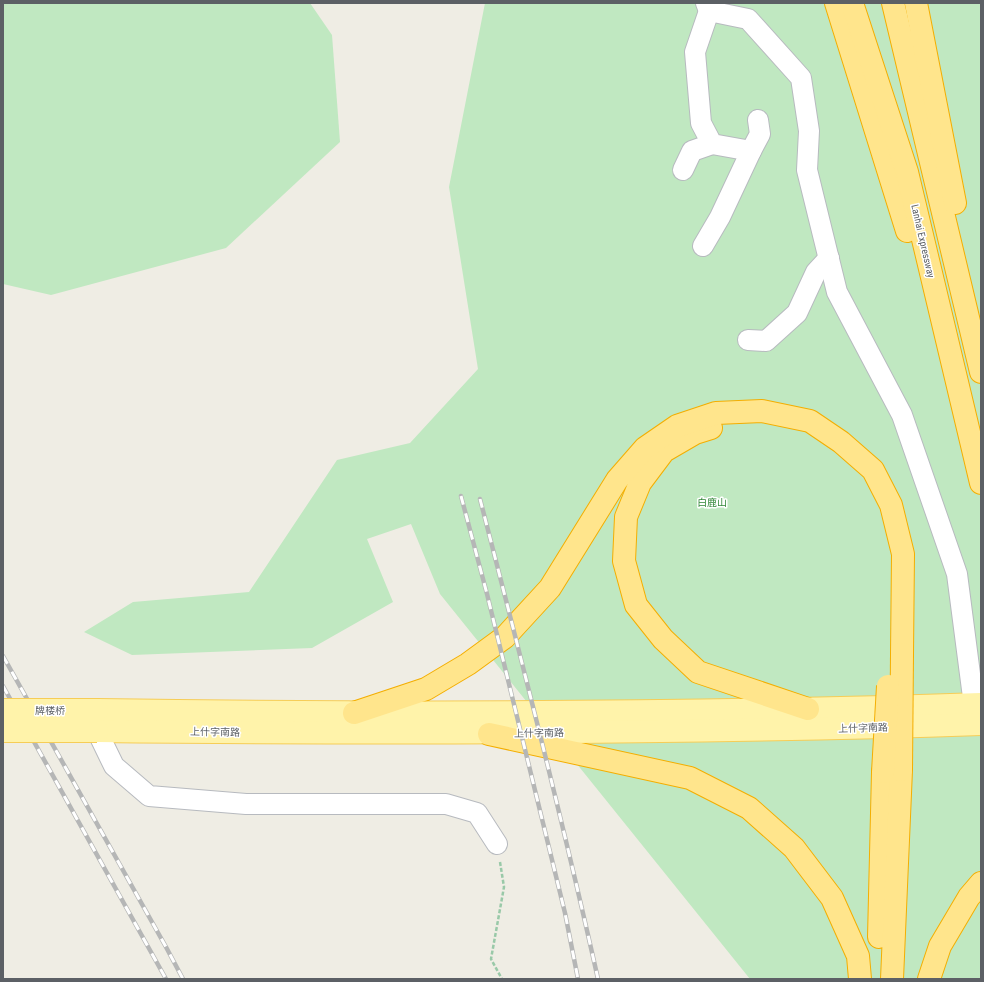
<svg xmlns="http://www.w3.org/2000/svg" width="984" height="982" viewBox="0 0 984 982" font-family="'Roboto Condensed','Noto Sans SC',sans-serif">
  <style>
    .green { fill: #c0e8c1 }
    .lines { fill: none; stroke-linecap: round; stroke-linejoin: round }
    .street-casing { stroke: #b7babf; stroke-width: 22 }
    .primary-casing { stroke: #f6cd57; stroke-width: 24 }
    .highway-casing { stroke: #f4ae00; stroke-width: 24 }
    .path { stroke: #99c9a8; stroke-width: 2.5; stroke-dasharray: 4 2; stroke-linecap: butt }
    .street { stroke: #fff; stroke-width: 20 }
    .primary { stroke: #fff3aa; stroke-width: 22 }
    .highway { stroke: #ffe58c; stroke-width: 22 }
    .rail-casing { stroke: #b5b6b6; stroke-width: 4.5 }
    .rail { stroke: #fff; stroke-width: 3; stroke-dasharray: 9; stroke-linecap: butt }
    .primary-bridge-casing { stroke: #f6cd57; stroke-width: 24; stroke-linecap: butt }
    .highway-bridge-casing { stroke: #f4ae00; stroke-width: 24; stroke-linecap: butt }
    .primary-bridge { stroke: #fff3aa; stroke-width: 22 }
    .highway-bridge { stroke: #ffe58c; stroke-width: 22 }
    .labels { text-anchor: middle; dominant-baseline: central; stroke-width: 3; stroke-linejoin: round; paint-order: stroke }
    .street-label { font-size: 10px; fill: #5c6065; stroke: #fff }
    .park-label { font-size: 10px; fill: #328738; stroke: #fff }
  </style>
  <rect width="100%" height="100%" fill="#efede4"/>
  <g class="green">
    <polygon points="3,3 310,3 332,35 340,142 226,248 51,295 3,284"/>
    <polygon points="485,3 981,3 981,979 750,979 440,594 411,524 367,539 393,602 312,648 132,655 84,632 133,602 249,592 337,460 410,443 478,369 449,187"/>
  </g>
  <g class="lines">
    <defs>
      <g id="street">
        <polyline points="706,3 709,11 748,19 801,78 809,131 807,170 837,292 902,415 957,574 974,705"/>
        <polyline points="709,11 695,52 701,123 712,144 751,151 760,134 758,120"/>
        <polyline points="683,170 692,151 712,144"/>
        <polyline points="703,246 720,217 751,151"/>
        <polyline points="748,340 766,341 797,313 816,272 829,258"/>
        <polyline points="97,716 97,731 114,766 149,796 246,804 446,804 477,813 497,844"/>
      </g>
      <g id="primary">
        <path d="M97 710C392 714 686 714 981 704"/>
        <path d="M97 731C391 734 686 734 981 724"/>
      </g>
      <g id="highway">
        <polyline points="836,3 907,231"/>
        <polyline points="852,3 907,172 981,483"/>
        <polyline points="893,3 981,372"/>
        <polyline points="916,3 955,203"/>
        <polyline points="711,428 695,433 664,451 640,483 626,517 624,561 636,605 663,639 698,672 808,709"/>
        <polyline points="354,713 426,689 468,664 505,637 550,588 617,480 645,448 677,426 716,413 762,411 810,421 841,442 873,470 891,505 903,554 902,654"/>
        <polyline points="489,734 690,778 749,808 794,848 832,898 858,956 860,979"/>
        <polyline points="879,937 883,772"/>
        <polyline points="892,979 901,770"/>
        <polyline points="929,979 940,946 969,897 981,883"/>
      </g>
    </defs>
    <use href="#street" class="street-casing"/>
    <use href="#primary" class="primary-casing"/>
    <use href="#highway" class="highway-casing"/>
    <polyline class="path" points="500,862 504,887 491,959 502,979"/>
    <use href="#street" class="street"/>
    <use href="#primary" class="primary"/>
    <use href="#highway" class="highway"/>
    <defs>
      <g id="rail">
        <polyline points="461,496 487,594 565,913 578,979"/>
        <path d="M480 499C521 658 562 818 598 979"/>
        <polyline points="3,656 166,947 183,979"/>
        <polyline points="3,686 166,979"/>
      </g>
    </defs>
    <use href="#rail" class="rail-casing"/>
    <use href="#rail" class="rail"/>
    <defs>
      <g id="primary-bridge">
        <polyline points="3,710 97,710"/>
        <polyline points="3,731 97,731"/>
      </g>
      <g id="highway-bridge">
        <polyline points="901,770 902,654"/>
        <polyline points="883,772 888,686"/>
      </g>
    </defs>
    <use href="#primary-bridge" class="primary-bridge-casing"/>
    <use href="#highway-bridge" class="highway-bridge-casing"/>
    <use href="#primary-bridge" class="primary-bridge"/>
    <use href="#highway-bridge" class="highway-bridge"/>
  </g>
  <g class="labels">
    <g class="street-label">
      <text transform="translate(923 241) rotate(77)">Lanhai Expressway</text>
      <text x="50" y="710">牌楼桥</text>
      <text transform="translate(863 728) rotate(-2)">上什字南路</text>
      <text transform="translate(215 732) rotate(1)">上什字南路</text>
      <text transform="translate(539 733) rotate(-1)">上什字南路</text>
    </g>
    <g class="park-label">
      <text x="712" y="502">白鹿山</text>
    </g>
  </g>
  <rect width="984" height="982" fill="none" stroke="#5c6065" stroke-width="8"/>
</svg>
